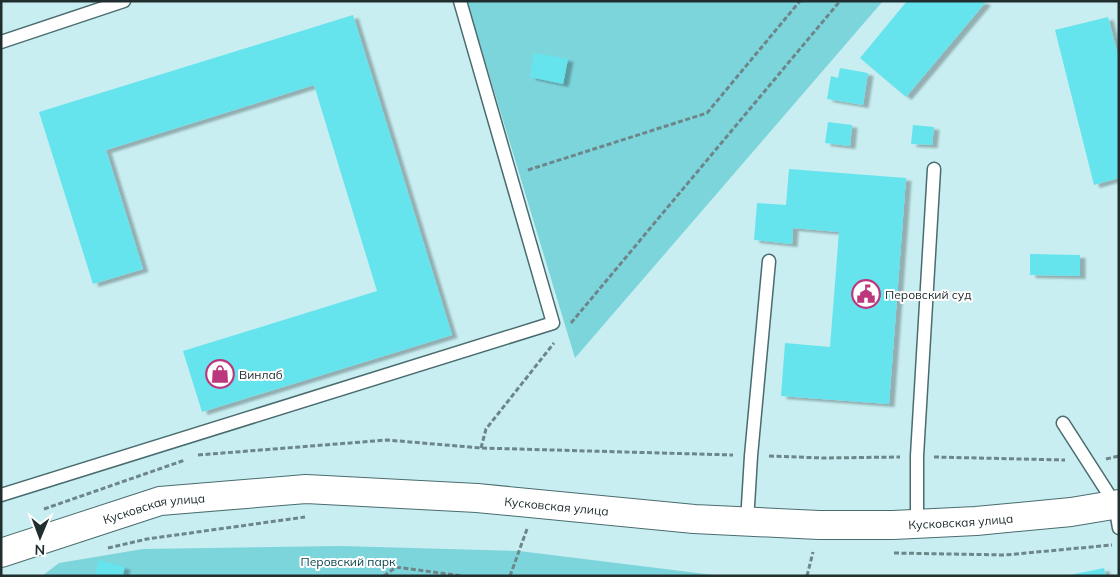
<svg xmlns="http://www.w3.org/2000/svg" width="1120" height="577" viewBox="0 0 1120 577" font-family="Mulish,sans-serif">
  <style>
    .green { fill: #7dd5dc }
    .building { fill: #65e4ee; filter: url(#shadow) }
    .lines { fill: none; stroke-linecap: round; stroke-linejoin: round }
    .service-casing { stroke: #4a6c6f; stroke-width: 15 }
    .tertiary-casing { stroke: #4a6c6f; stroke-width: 30 }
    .path { stroke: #6d8689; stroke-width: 3; stroke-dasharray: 5 2.5; stroke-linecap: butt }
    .service { stroke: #fff; stroke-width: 12 }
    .tertiary { stroke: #fff; stroke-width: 28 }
    .labels { text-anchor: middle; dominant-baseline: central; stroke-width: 4; stroke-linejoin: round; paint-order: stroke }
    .poi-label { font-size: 12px; fill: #202e30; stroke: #fff; text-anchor: start }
    .street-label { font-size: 12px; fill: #202e30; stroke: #fff }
    .park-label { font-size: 12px; fill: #0d474c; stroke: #fff }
  </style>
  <defs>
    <filter id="shadow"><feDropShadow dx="5.5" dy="3" stdDeviation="1" flood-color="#0004"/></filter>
  </defs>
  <rect width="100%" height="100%" fill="#c8eef1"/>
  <g class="green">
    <polygon points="467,1 883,1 575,358"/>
    <polygon points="341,546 519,551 722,576 42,576 59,563 143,549"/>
  </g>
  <g class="building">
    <polygon points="907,1 983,1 985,3 906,97 860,58"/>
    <polygon points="353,15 452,335 202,412 183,351 377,291 314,85 106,150 143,269 93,284 39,112"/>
    <polygon points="1108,17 1119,59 1119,178 1094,185 1055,30"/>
    <polygon points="534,53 568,59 563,84 530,77"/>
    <polygon points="840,68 868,73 863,105 827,99 831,76 838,78"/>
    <polygon points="828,122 852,125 850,146 825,143"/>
    <polygon points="913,125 934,127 932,145 911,144"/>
    <polygon points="789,169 906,178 889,404 781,396 785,343 830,347 839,232 793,228 792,244 754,240 757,203 786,205"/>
    <polygon points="1030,254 1080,255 1080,276 1030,275"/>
    <polygon points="99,560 125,567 123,574 127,576 95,576"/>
    <polygon points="1104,568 1106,576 1070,576 1070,575"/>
  </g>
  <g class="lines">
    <defs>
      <g id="service">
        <polyline points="1,42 124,1"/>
        <polyline points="1063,423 1115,504 1119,528"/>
        <polyline points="1,495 553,323 460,1"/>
        <polyline points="747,522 751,456 769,261"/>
        <polyline points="917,523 917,456 934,169"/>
      </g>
      <g id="tertiary">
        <path id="s1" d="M1 553 160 501 306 489 477 498 694 519 819 525H893L976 521 1071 512 1119 504"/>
      </g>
    </defs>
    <use href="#service" class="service-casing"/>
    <use href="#tertiary" class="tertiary-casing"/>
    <g class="path">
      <polyline points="528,170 707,113 800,1"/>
      <polyline points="571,323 840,1"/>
      <polyline points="481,448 486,429 554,343"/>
      <polyline points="198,455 387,440 481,448 733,455"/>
      <polyline points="769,456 823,458 900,457"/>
      <polyline points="934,457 1065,460"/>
      <polyline points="1106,459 1119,456"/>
      <polyline points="44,509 185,460"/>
      <polyline points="108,548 147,539 305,517"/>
      <polyline points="894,553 1005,555 1112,545"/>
      <polyline points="384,576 396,567 463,576"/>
      <polyline points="510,576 527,529"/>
      <polyline points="807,576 813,552"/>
    </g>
    <use href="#service" class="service"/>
    <use href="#tertiary" class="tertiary"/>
  </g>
  <defs>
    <symbol id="civic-ring" viewBox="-11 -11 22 22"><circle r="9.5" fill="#fff" stroke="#bc377c" stroke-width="1.5"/><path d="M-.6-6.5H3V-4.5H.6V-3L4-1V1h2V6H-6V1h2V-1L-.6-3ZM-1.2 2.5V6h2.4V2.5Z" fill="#bc377c"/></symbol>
    <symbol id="shop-ring" viewBox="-11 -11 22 22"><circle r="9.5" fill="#fff" stroke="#bc377c" stroke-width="1.5"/><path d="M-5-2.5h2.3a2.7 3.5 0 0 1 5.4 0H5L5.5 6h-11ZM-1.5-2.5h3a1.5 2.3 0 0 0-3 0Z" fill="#bc377c"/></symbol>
  </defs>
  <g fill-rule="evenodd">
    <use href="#civic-ring" x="850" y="278" width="32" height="32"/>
    <use href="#shop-ring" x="204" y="358" width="32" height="32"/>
  </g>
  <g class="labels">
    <g class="poi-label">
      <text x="885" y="294">Перовский суд</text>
      <text x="239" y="374">Винлаб</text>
    </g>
    <g class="street-label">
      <text stroke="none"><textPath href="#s1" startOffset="565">Кусковская улица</textPath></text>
      <text stroke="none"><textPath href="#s1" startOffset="160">Кусковская улица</textPath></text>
      <text stroke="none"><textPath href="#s1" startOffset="970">Кусковская улица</textPath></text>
    </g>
    <g class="park-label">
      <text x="348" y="561">Перовский парк</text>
    </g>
  </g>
  <rect width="1120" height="577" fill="none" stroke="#202e30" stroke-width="5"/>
  <g transform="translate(40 537) rotate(181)" stroke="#ffffff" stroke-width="4" paint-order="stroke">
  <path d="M0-4L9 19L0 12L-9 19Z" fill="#202e30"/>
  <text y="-8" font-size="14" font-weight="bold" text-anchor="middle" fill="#202e30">N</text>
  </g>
</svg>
